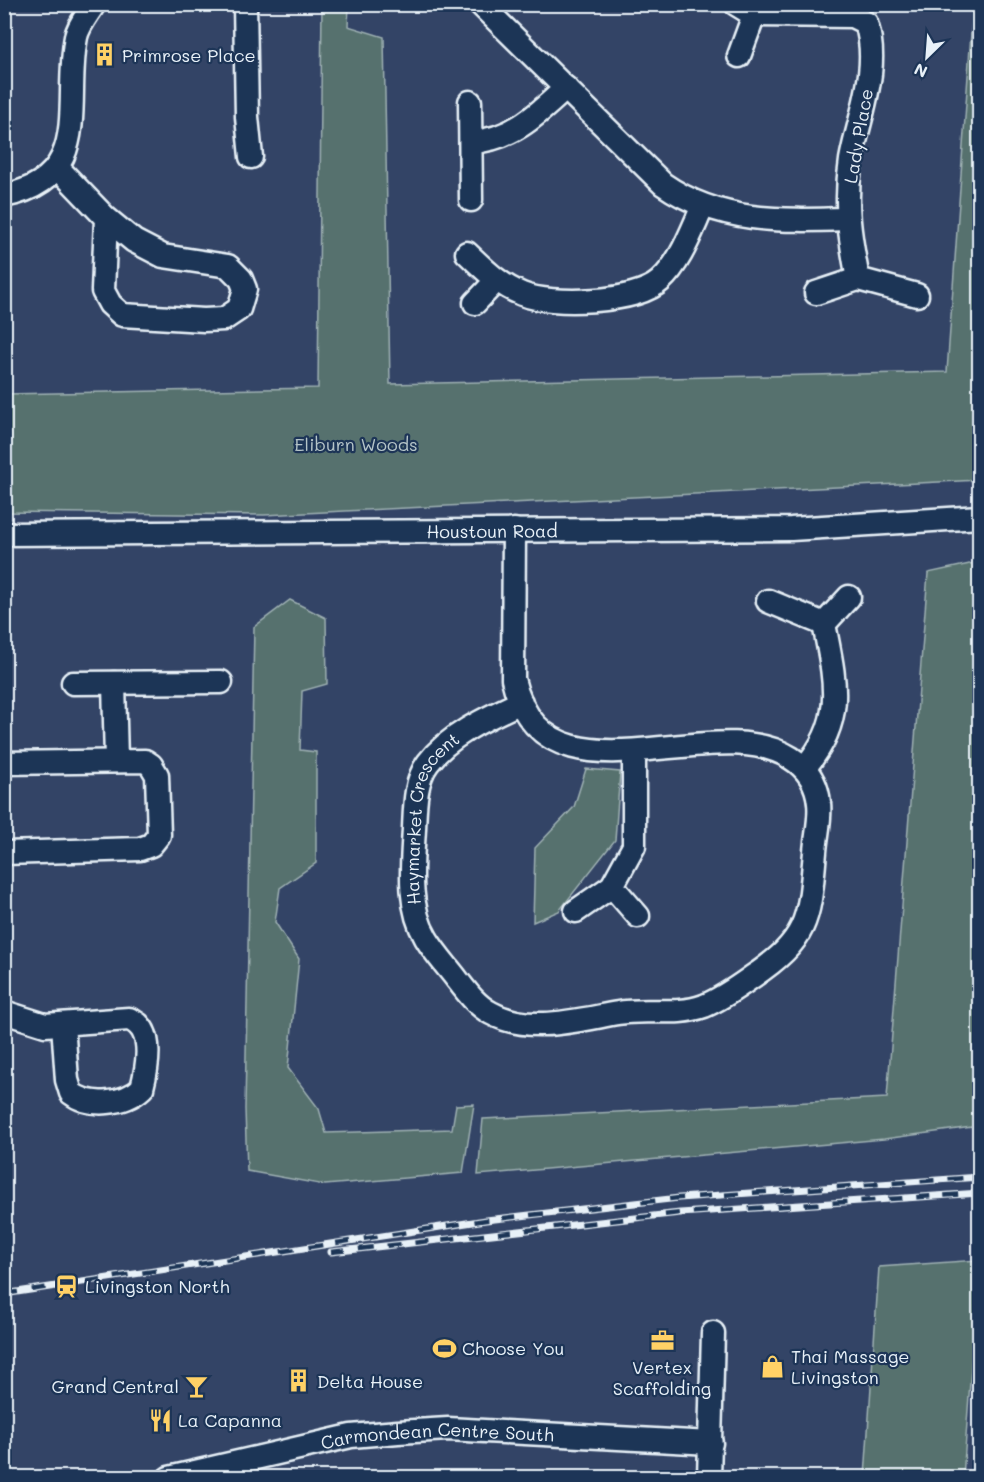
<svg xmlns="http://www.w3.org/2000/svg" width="984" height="1482" viewBox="0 0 984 1482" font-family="Mali,sans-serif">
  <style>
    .green { fill: #56716e; stroke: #9fb1b3; stroke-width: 1.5 }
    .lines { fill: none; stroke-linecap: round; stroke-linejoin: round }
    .minor-casing { stroke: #e8f1f8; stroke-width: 27 }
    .minor { stroke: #1d3557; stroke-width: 22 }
    .rail-casing { stroke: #e8f1f8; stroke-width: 7 }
    .rail { stroke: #1d3557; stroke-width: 4.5; stroke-dasharray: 14; stroke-linecap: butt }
    .labels { text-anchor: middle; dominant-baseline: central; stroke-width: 4.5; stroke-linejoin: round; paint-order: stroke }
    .poi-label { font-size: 18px; fill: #e8f1f8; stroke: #1d3557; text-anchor: start }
    .street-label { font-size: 18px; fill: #e8f1f8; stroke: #1d3557 }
    .park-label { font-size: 18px; fill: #b5c4c8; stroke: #1d3557 }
  </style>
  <rect width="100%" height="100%" fill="#346"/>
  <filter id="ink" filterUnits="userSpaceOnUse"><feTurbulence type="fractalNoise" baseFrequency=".0167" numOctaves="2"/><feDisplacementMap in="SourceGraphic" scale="12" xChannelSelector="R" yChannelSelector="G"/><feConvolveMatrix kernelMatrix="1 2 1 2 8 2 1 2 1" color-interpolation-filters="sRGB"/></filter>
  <g filter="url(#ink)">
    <g class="green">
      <polygon points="322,4 349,5 348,26 384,37 390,384 947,372 973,5 979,5 979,480 264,515 5,512 5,394 318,388"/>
      <polygon points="979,562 979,1126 884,1139 478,1175 483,1119 887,1098 928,573"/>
      <polygon points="290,600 326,618 327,684 302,691 300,750 316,752 316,863 280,888 275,922 299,959 288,1068 319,1109 326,1133 452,1129 456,1105 474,1104 463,1173 325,1185 247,1171 245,1109 254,627"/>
      <polygon points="586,769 620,772 615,840 559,911 533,922 535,848 574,807"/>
      <polygon points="979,1260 963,1477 865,1477 879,1267"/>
    </g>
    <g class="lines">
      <defs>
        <g id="minor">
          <polyline points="245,4 247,117 251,157"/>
          <path d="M480 4 663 184C719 223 781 221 847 219"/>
          <path d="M736 4 754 15 852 16 866 23C881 68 859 116 851 160 844 203 850 237 858 279"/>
          <polyline points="739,56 754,15"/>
          <polyline points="470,102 471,200"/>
          <path d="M471 142C512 140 538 114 566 88"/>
          <polyline points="57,167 106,218 134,241 163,256 228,266 241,279 245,289 239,309 224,319 204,320 122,315 110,304 103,291 106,218"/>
          <path d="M4 196C95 178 63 103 76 37 78 26 88 14 94 4"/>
          <path d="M467 253C484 269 499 285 522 294 551 306 636 303 660 281 681 262 691 232 703 206"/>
          <polyline points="816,293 858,279 917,295"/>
          <polyline points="475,303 496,281"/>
          <path id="s1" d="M514 530 513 679C544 815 711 707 791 758 807 768 817 782 819 803 821 818 816 836 815 852 809 918 810 938 752 977 738 987 721 999 704 1006 677 1016 646 1008 618 1013 577 1020 529 1034 491 1013 476 1005 466 991 456 978 446 965 434 952 426 938 407 906 412 864 414 829 415 807 415 780 428 763 450 734 489 717 521 702"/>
          <path id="s2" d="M4 534 791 529 980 517"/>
          <polyline points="768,601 824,624 849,597"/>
          <polyline points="73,683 221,682"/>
          <polyline points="114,683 116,760"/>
          <polyline points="4,763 145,761 151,765 157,775 159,835 151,845 140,849 4,853"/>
          <path d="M805 767C846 720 835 681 824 624"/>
          <polyline points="612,886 638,916"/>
          <polyline points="576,911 612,886 634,846 634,751"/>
          <path d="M4 1012 45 1025 129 1019C155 1028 148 1065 142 1088 125 1104 90 1108 71 1093L67 1080 63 1024"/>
          <path id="s3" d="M169 1478 351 1436 398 1432 448 1429 711 1443"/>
          <polyline points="709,1478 713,1333"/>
        </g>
      </defs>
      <use href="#minor" class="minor-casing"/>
      <use href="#minor" class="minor"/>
      <defs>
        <g id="rail">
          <polyline points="331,1252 680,1213 980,1193"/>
          <polyline points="4,1294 486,1220 679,1198 980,1177"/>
        </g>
      </defs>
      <use href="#rail" class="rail-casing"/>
      <use href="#rail" class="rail"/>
    </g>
  </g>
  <defs>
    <symbol id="building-bare" viewBox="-9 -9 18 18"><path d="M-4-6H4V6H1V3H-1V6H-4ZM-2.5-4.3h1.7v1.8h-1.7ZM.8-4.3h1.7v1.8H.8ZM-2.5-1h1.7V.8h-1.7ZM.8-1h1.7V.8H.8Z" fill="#ffd166" stroke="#1d3557" stroke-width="2.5" paint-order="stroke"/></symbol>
    <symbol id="station-bare" viewBox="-9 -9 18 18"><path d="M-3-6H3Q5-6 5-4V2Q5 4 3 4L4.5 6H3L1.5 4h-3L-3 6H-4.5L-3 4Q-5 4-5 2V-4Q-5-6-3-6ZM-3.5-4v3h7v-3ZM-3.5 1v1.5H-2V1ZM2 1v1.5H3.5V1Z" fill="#ffd166" stroke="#1d3557" stroke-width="2.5" paint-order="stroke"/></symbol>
    <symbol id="office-bare" viewBox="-9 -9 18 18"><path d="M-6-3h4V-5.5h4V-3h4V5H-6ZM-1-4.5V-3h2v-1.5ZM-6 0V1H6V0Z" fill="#ffd166" stroke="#1d3557" stroke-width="2.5" paint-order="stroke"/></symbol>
    <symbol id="stadium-bare" viewBox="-9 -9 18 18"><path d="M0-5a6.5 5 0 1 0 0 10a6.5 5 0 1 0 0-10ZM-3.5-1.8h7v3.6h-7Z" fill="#ffd166" stroke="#1d3557" stroke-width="2.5" paint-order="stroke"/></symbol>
    <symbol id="shop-bare" viewBox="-9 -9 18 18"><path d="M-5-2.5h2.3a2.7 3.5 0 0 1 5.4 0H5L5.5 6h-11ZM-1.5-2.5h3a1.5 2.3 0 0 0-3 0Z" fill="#ffd166" stroke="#1d3557" stroke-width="2.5" paint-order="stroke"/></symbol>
    <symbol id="bar-bare" viewBox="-9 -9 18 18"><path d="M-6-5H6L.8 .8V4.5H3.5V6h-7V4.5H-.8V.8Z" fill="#ffd166" stroke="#1d3557" stroke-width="2.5" paint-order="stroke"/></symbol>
    <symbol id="restaurant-bare" viewBox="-9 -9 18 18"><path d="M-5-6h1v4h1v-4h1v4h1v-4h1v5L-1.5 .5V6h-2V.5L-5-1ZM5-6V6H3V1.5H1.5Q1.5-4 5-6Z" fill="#ffd166" stroke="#1d3557" stroke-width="2.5" paint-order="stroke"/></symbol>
  </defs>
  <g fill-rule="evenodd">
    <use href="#building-bare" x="88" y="38" width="33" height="33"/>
    <use href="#station-bare" x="50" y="1270" width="33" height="33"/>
    <use href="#office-bare" x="646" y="1324" width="33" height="33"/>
    <use href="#stadium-bare" x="428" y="1332" width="33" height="33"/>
    <use href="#shop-bare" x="756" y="1350" width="33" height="33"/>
    <use href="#building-bare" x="282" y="1364" width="33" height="33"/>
    <use href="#bar-bare" x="180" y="1370" width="33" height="33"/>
    <use href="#restaurant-bare" x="144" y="1404" width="33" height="33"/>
  </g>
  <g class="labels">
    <g class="poi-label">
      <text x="122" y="55">Primrose Place</text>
      <text x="85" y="1286">Livingston North</text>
      <text x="462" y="1348">Choose You</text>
      <text x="791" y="1356">Thai Massage<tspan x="791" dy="21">Livingston</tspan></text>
      <text x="662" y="1367" text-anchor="middle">Vertex<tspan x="662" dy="21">Scaffolding</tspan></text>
      <text x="317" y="1381">Delta House</text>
      <text x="179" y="1386" text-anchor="end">Grand Central</text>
      <text x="178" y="1420">La Capanna</text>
    </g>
    <g class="street-label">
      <text transform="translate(858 136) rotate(-80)">Lady Place</text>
      <text stroke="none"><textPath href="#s2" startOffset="488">Houstoun Road</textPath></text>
      <text stroke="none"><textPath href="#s1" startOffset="1218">Haymarket Crescent</textPath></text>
      <text stroke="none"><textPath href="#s3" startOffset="273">Carmondean Centre South</textPath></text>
    </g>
    <g class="park-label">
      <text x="356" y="444">Eliburn Woods</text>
    </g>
  </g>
  <rect width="984" height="1482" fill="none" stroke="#1d3557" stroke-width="24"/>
  <rect x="12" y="12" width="960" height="1458" fill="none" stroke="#e8f1f8" stroke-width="2" filter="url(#ink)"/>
  <g transform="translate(927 57) rotate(205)" stroke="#1d3557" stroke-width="4.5" paint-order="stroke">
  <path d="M0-4.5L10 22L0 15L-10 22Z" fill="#e8f1f8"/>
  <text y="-9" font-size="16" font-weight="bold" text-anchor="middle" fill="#e8f1f8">N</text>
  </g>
</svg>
